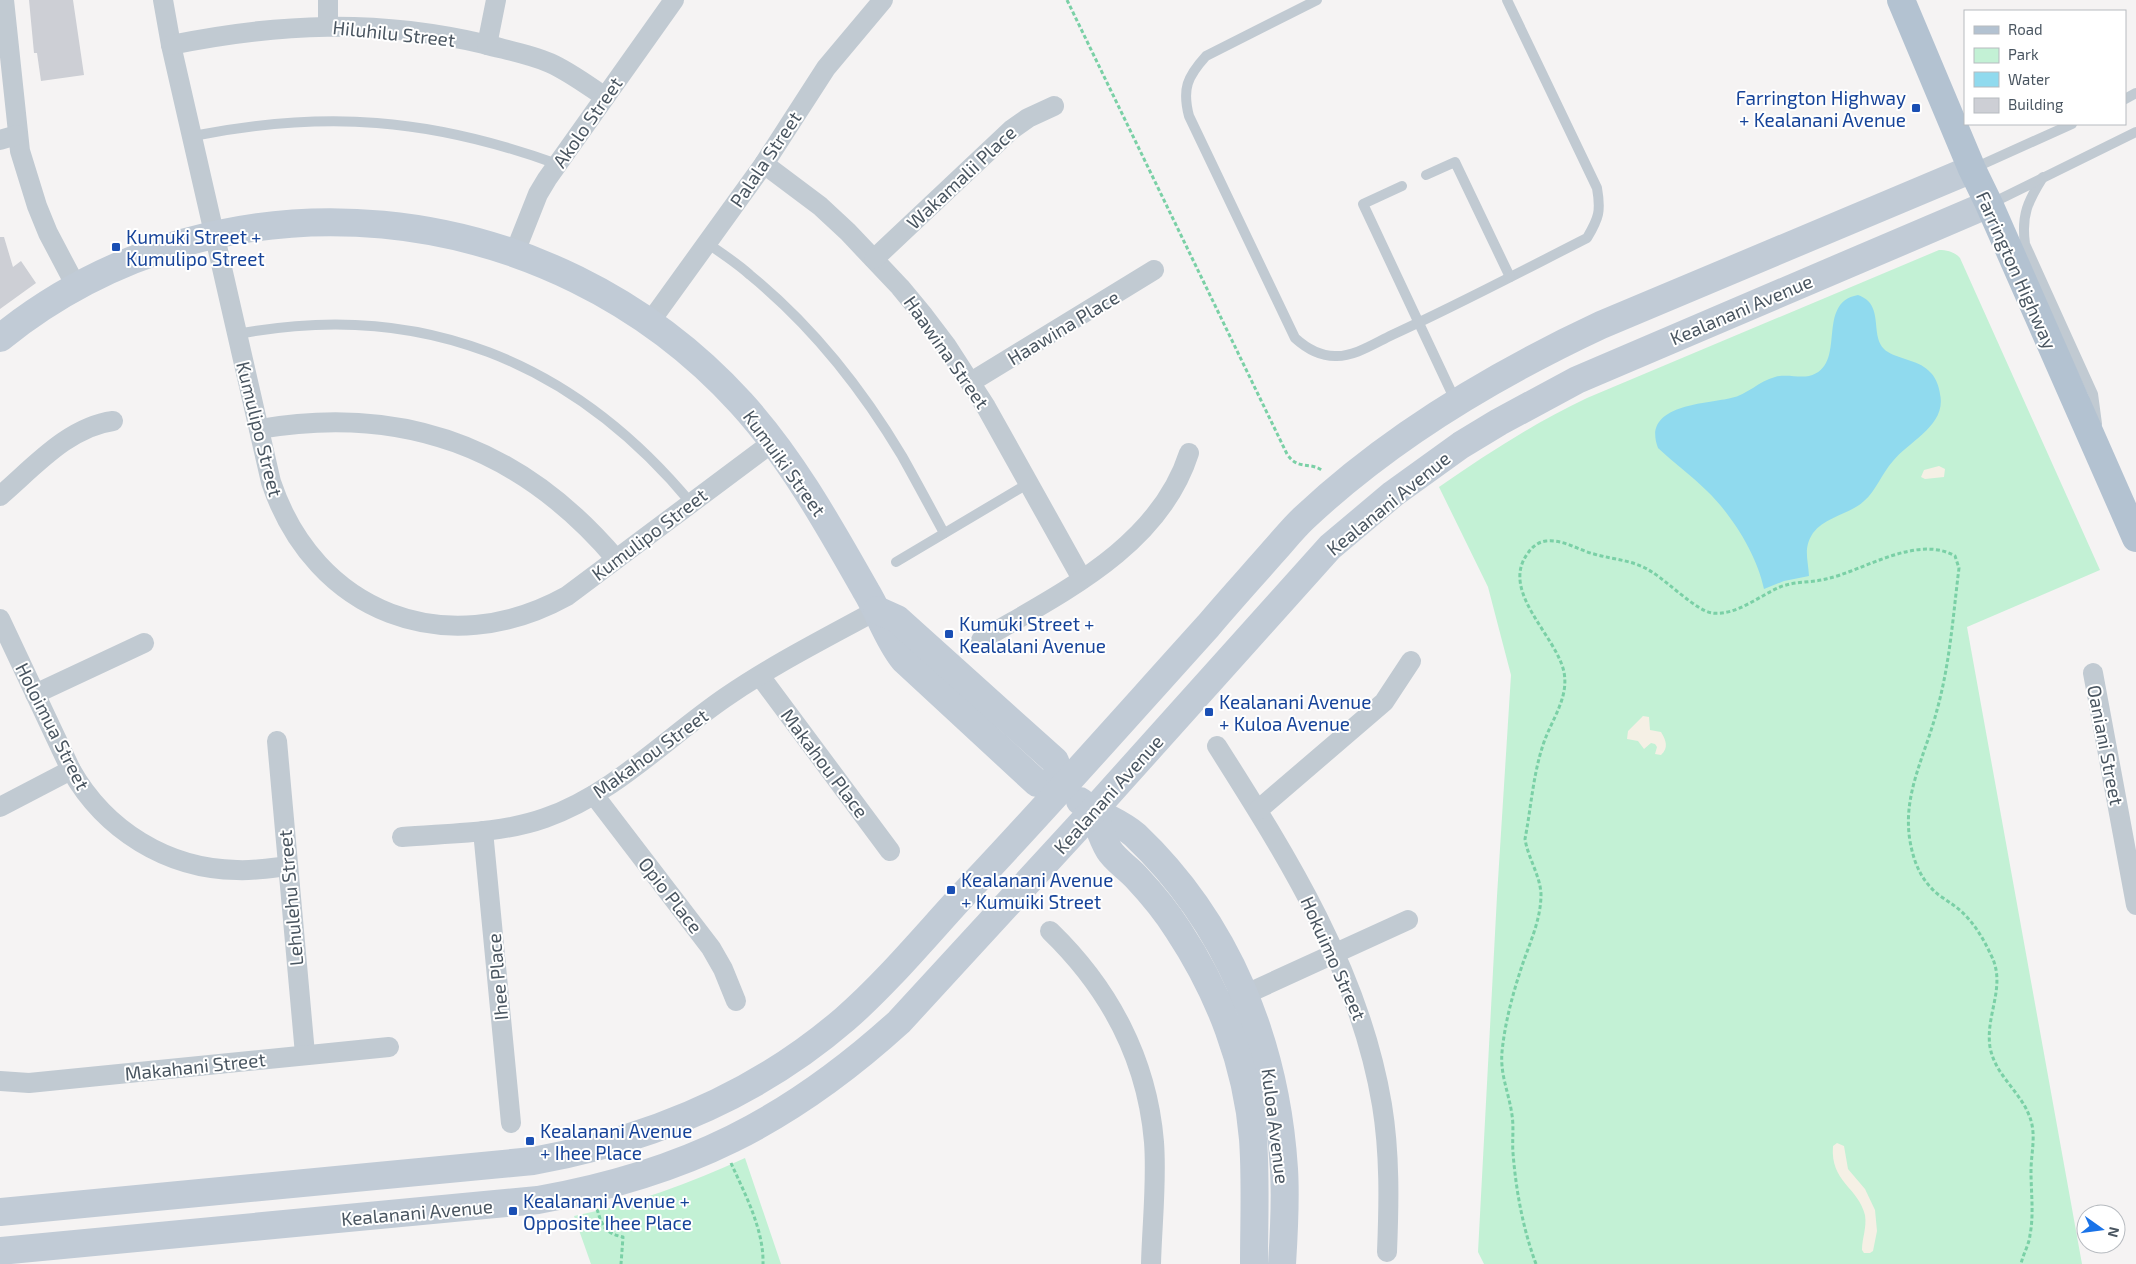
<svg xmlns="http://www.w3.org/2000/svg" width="2136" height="1264" viewBox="0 0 2136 1264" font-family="'Exo 2',sans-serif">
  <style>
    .green { fill: #c3f1d5 }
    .sand { fill: #f5f0e5 }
    .water { fill: #90daee }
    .building { fill: #cdcfd5 }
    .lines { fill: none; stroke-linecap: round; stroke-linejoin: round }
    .path { stroke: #7ad0a6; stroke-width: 3; stroke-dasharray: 4 2.5; stroke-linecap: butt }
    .lane { stroke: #c1cad2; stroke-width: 10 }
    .street { stroke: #c1cad2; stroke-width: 20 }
    .secondary { stroke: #c1cbd6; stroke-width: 28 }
    .primary { stroke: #b3c2d1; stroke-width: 28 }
    .transit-dot { fill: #1a4fb4; stroke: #fff; stroke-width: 2 }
    .labels { text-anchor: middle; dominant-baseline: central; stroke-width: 4; stroke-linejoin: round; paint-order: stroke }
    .street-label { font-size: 19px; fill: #4a5661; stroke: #fff }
    .transit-label { font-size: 19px; fill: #164399; stroke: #fff; text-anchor: start }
  </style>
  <rect width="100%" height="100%" fill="#f5f3f3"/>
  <g class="green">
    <path d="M1939 250C1947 250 1955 252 1960 258L2100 570 1967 627 2082 1264H1484L1478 1252 1497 896 1511 675 1488 587 1439 487C1487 454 1534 423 1587 398Z"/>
    <path d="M745 1158 781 1264H591L574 1216C634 1204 690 1183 745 1158Z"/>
  </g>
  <g class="sand">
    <polygon points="1939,466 1945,469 1944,477 1925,479 1921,477 1924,470"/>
    <path d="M1643 716 1649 717 1650 730 1661 732C1666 740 1669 748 1661 755L1655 754 1657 747 1655 744 1651 743 1644 749 1638 741 1627 739 1628 731Z"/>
    <path d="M1837 1143 1844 1146 1848 1169 1865 1189 1875 1210 1877 1231 1873 1251 1870 1253H1864L1862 1250C1862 1238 1867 1228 1865 1215 1858 1187 1830 1182 1833 1146Z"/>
  </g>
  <path class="water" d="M1858 295C1887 305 1867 339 1888 352 1901 360 1920 360 1931 373 1936 378 1939 387 1940 394 1947 425 1909 441 1893 461 1882 473 1876 491 1864 501 1849 515 1826 516 1813 533 1803 548 1808 559 1809 576L1784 581 1764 589C1757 555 1732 515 1707 491 1692 476 1674 463 1658 448 1641 404 1707 404 1731 398 1747 395 1759 381 1775 377 1786 374 1799 378 1809 376 1849 366 1814 303 1858 295Z"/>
  <g class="building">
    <polygon points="29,0 73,0 84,75 41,81 37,53 34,53"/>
    <polygon points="0,237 4,237 13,267 21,261 36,283 0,309"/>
  </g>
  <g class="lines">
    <g class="path">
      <path d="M1067 0 1287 454C1298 471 1310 461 1323 471"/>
      <path d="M731 1163C745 1194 764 1230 763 1264"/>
      <path d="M597 1209C602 1226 605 1233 623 1237L621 1264"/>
      <path d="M1536 1264C1523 1229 1516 1191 1513 1153 1512 1140 1514 1128 1512 1115 1509 1093 1500 1075 1502 1052 1505 1021 1514 989 1524 960 1532 938 1541 917 1541 894 1540 875 1528 858 1525 839 1531 808 1533 775 1543 745 1551 720 1569 699 1564 672 1556 635 1499 591 1528 553 1532 547 1538 542 1546 541 1563 539 1578 550 1594 554 1615 560 1634 560 1652 572 1668 582 1697 611 1712 613 1736 616 1759 596 1780 587 1795 581 1810 583 1826 579 1863 571 1917 534 1955 556L1959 568C1953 616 1950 663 1937 710 1926 754 1902 794 1910 841 1914 864 1922 882 1940 896 1949 902 1957 907 1964 914 1976 926 1984 940 1991 955 2007 986 1985 1015 1990 1047 1995 1075 2019 1090 2029 1115 2037 1134 2031 1152 2031 1171 2031 1193 2034 1214 2030 1235 2029 1245 2023 1254 2021 1264"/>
    </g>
    <g class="lane">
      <path d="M1317 0 1206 56C1187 77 1182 89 1189 116L1295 338C1306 348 1319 356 1335 356 1354 357 1375 343 1392 335 1458 305 1522 271 1587 238 1599 218 1601 211 1597 188L1507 0"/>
      <polyline points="2125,99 2136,93"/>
      <path d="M193 136C325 110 430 118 557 164"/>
      <polyline points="1972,169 2072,124"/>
      <polyline points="1426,175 1455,162 1510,277"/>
      <path d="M2043 177C2028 201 2021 215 2025 244L2093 394 2097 424"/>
      <polyline points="1402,186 1363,204 1456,402"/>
      <polyline points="1990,204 2136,132"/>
      <path d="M707 243C721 253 737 263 750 275 810 324 862 389 902 456 916 481 930 507 944 533"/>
      <path d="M238 334C420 299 573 361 691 503"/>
      <polyline points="896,562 1029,483"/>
    </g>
    <g class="street">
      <polyline points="4,0 20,151 37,206 48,233 77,288"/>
      <path d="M163 0 171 45 271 482C315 613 446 663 567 596L773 442"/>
      <polyline points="328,26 328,0"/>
      <path d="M171 45C279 23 376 19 484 44 506 50 529 54 550 63 570 72 587 85 605 97"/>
      <polyline points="487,45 496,0"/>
      <polyline points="0,140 17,135"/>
      <polyline points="764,164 820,206 848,232 900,287 924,316 946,345 986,407 1082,579"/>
      <polyline points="515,252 538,194 547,179 674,0"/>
      <polyline points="874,259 1011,130 1028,118 1054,106"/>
      <polyline points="650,322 764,164 826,68 883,0"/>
      <polyline points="971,382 1154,270"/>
      <path d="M259 429C403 404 521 447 616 559"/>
      <path d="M0 496C33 468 68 427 113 421"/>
      <path d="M0 619 71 770C105 830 167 869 237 870 253 871 271 868 287 866"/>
      <path d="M981 640C1061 593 1159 547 1189 453"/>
      <polyline points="2093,673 2136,905"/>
      <polyline points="760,676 890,851"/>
      <polyline points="35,694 144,643"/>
      <polyline points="277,741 305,1054"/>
      <path d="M1217 746C1288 858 1360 972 1382 1105 1390 1154 1389 1203 1387 1252"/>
      <polyline points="594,795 711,948 723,969 736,1001"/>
      <polyline points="0,807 71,770"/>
      <polyline points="1258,810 1384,702 1411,661"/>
      <polyline points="483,831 511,1123"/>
      <path d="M402 837C449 833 500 834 545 818 614 794 666 738 726 697 774 664 826 638 877 610"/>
      <path d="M1050 931C1109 988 1147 1059 1154 1142 1157 1182 1152 1224 1151 1264"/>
      <polyline points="1233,1000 1408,920"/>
      <polyline points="0,1081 29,1083 389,1047"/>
    </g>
    <g class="secondary">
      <path d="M0 338C223 158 551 194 741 403 792 459 829 526 866 591 880 614 887 639 904 660L1037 783 1064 787"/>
      <polyline points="877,610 897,619 1055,761 1064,787"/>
      <path d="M1080 801C1097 815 1119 821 1135 835 1228 923 1276 1043 1284 1169 1286 1201 1284 1233 1282 1264"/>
      <path d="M1093 811C1098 824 1102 839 1109 850 1115 860 1128 868 1136 877 1151 893 1166 911 1178 930 1219 992 1247 1064 1253 1139 1256 1180 1254 1222 1254 1264"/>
      <path d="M0 1212 533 1161C648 1140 756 1096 845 1019 893 977 935 924 979 878 1057 795 1132 710 1208 626 1229 601 1251 577 1272 553 1283 541 1293 528 1305 517 1391 436 1494 375 1601 325L1972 169"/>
      <path d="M0 1251 538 1200C685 1174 789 1122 899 1022L1093 811 1330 547 1393 494 1461 445 1499 422 1577 380 1989 204"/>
    </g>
    <polyline class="primary" points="1901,0 1972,169 1989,204 2136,538"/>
  </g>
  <g class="transit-dot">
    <rect x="1911" y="103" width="10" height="10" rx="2.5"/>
    <rect x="111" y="242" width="10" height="10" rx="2.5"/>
    <rect x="944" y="629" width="10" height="10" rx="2.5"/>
    <rect x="1204" y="707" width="10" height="10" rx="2.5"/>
    <rect x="946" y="885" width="10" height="10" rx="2.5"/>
    <rect x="525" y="1136" width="10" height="10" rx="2.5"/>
    <rect x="508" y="1206" width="10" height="10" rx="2.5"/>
  </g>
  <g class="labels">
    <g class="street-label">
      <text transform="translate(394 33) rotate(6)">Hiluhilu Street</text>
      <text transform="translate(587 122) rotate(-55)">Akolo Street</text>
      <text transform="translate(765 159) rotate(-56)">Palala Street</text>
      <text transform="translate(961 177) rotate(-43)">Wakamalii Place</text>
      <text transform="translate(2017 270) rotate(66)">Farrington Highway</text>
      <text transform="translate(1741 309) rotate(-23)">Kealanani Avenue</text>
      <text transform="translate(1063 327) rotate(-31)">Haawina Place</text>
      <text transform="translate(947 352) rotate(55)">Haawina Street</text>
      <text transform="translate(260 429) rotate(76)">Kumulipo Street</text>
      <text transform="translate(785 463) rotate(54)">Kumuiki Street</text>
      <text transform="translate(1388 503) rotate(-39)">Kealanani Avenue</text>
      <text transform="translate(649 534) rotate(-37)">Kumulipo Street</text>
      <text transform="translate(53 726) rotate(63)">Holoimua Street</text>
      <text transform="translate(2106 745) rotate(79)">Oaniani Street</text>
      <text transform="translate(650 753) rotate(-36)">Makahou Street</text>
      <text transform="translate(825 763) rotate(53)">Makahou Place</text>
      <text transform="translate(1108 794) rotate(-48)">Kealanani Avenue</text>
      <text transform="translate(671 895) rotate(52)">Opio Place</text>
      <text transform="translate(290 898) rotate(-95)">Lehulehu Street</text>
      <text transform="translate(1334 958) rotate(66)">Hokuimo Street</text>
      <text transform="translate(497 977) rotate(-95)">Ihee Place</text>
      <text transform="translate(195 1066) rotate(-6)">Makahani Street</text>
      <text transform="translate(1276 1126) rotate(83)">Kuloa Avenue</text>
      <text transform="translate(417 1212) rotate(-5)">Kealanani Avenue</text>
    </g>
    <g class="transit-label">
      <text x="1906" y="97" text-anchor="end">Farrington Highway<tspan x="1906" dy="22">+ Kealanani Avenue</tspan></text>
      <text x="126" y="236">Kumuki Street +<tspan x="126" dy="22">Kumulipo Street</tspan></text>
      <text x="959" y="623">Kumuki Street +<tspan x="959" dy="22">Kealalani Avenue</tspan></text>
      <text x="1219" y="701">Kealanani Avenue<tspan x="1219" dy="22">+ Kuloa Avenue</tspan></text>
      <text x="961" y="879">Kealanani Avenue<tspan x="961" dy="22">+ Kumuiki Street</tspan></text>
      <text x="540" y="1130">Kealanani Avenue<tspan x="540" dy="22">+ Ihee Place</tspan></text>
      <text x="523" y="1200">Kealanani Avenue +<tspan x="523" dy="22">Opposite Ihee Place</tspan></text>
    </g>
  </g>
  <rect x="1964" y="10" width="162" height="115" fill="#ffffff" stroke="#b7bbc0"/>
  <rect x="1974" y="26" width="25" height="8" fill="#b3c2d1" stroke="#b7bbc0"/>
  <text x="2008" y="35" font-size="15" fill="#4a5661">Road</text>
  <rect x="1974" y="48" width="25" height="15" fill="#c3f1d5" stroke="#b7bbc0"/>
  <text x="2008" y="60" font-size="15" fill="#4a5661">Park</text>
  <rect x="1974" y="72" width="25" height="15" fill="#90daee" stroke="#b7bbc0"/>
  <text x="2008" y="85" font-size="15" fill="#4a5661">Water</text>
  <rect x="1974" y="98" width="25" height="15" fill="#cdcfd5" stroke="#b7bbc0"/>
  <text x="2008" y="110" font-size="15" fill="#4a5661">Building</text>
  <g transform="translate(2101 1229) rotate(104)"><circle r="24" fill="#ffffff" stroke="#b7bbc0"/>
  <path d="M0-4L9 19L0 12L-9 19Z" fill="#1a73e8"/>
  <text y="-8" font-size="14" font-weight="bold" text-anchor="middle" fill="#4a5661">N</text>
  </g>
</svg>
